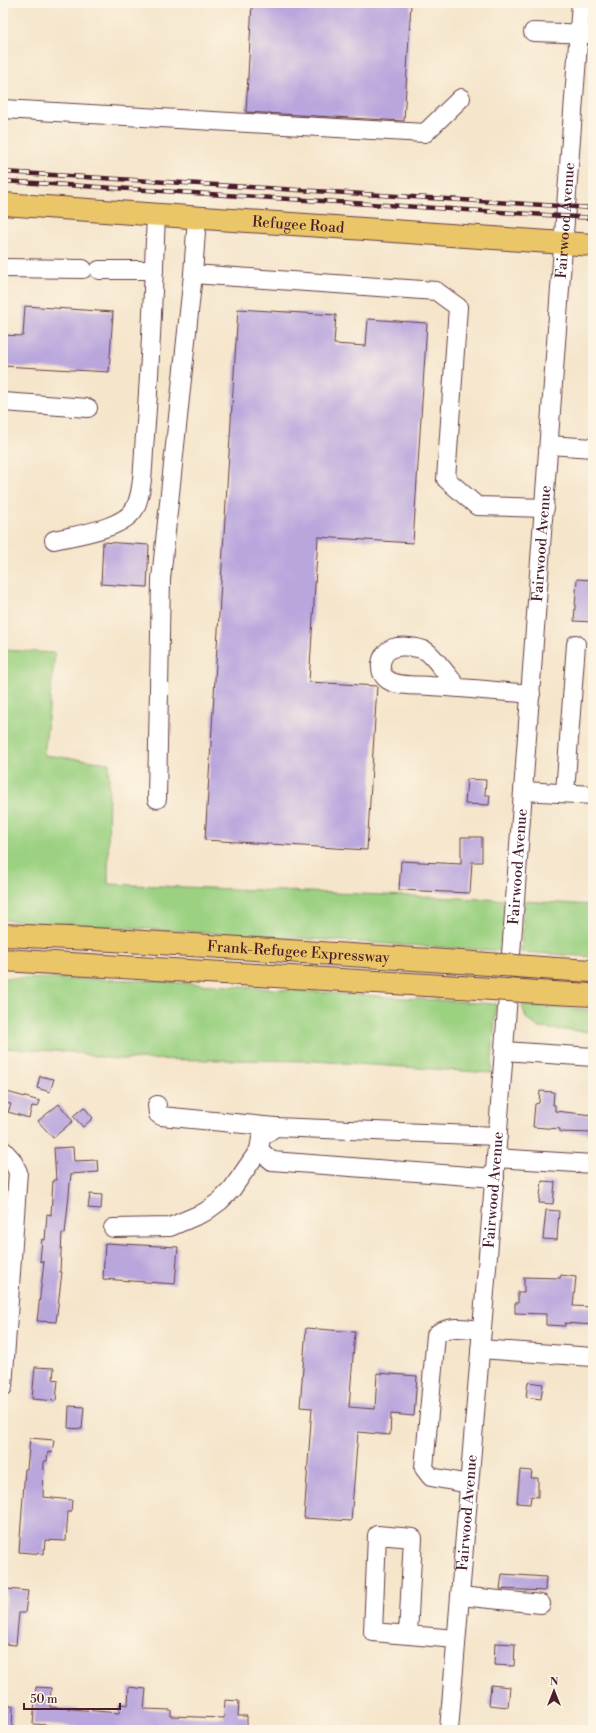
<svg xmlns="http://www.w3.org/2000/svg" width="596" height="1733" viewBox="0 0 596 1733" font-family="'Libre Bodoni',serif">
  <style>
    .green { fill: #9cd182; stroke: #737856 }
    .building { fill: #b9a6dd }
    .lines { fill: none; stroke-linecap: round; stroke-linejoin: round }
    .minor-casing { stroke: #643d43; stroke-width: 20 }
    .major-casing { stroke: #643d43; stroke-width: 24 }
    .highway-casing { stroke: #643d43; stroke-width: 24 }
    .minor { stroke: #fff; stroke-width: 18 }
    .major { stroke: #ebc669; stroke-width: 22 }
    .highway { stroke: #ebc669; stroke-width: 22 }
    .rail-casing { stroke: #4a1f2b; stroke-width: 4.5 }
    .rail { stroke: #fcf5e5; stroke-width: 3; stroke-dasharray: 9; stroke-linecap: butt }
    .highway-bridge-casing { stroke: #643d43; stroke-width: 24; stroke-linecap: butt }
    .highway-bridge { stroke: #ebc669; stroke-width: 22 }
    .labels { text-anchor: middle; dominant-baseline: central; stroke-width: 3; stroke-linejoin: round; paint-order: stroke }
    .street-label { font-size: 15px; fill: #4a1f2b; stroke: #fcf5e5 }
  </style>
  <rect width="100%" height="100%" fill="#fcf5e5"/>
  <filter id="ink" filterUnits="userSpaceOnUse"><feTurbulence type="fractalNoise" baseFrequency=".025" numOctaves="2"/><feDisplacementMap in="SourceGraphic" scale="8" xChannelSelector="R" yChannelSelector="G"/><feConvolveMatrix kernelMatrix="1 2 1 2 8 2 1 2 1" color-interpolation-filters="sRGB"/></filter>
  <filter id="wash" filterUnits="userSpaceOnUse"><feTurbulence type="fractalNoise" baseFrequency=".012" numOctaves="4" result="noise"/><feDisplacementMap in="SourceGraphic" scale="16" xChannelSelector="R" yChannelSelector="G"/><feGaussianBlur stdDeviation="0.9" result="paint"/><feColorMatrix in="noise" values="0 0 0 0 0 0 0 0 0 0 0 0 0 0 0 0 0 1.4 0 .05"/><feComposite in="paint" operator="in"/></filter>
  <g filter="url(#wash)">
    <rect width="100%" height="100%" fill="#f5e5cb"/>
    <g class="green">
      <polygon points="3,650 55,653 44,755 109,763 108,884 508,900 502,951 3,920"/>
      <polygon points="524,901 593,905 593,957 521,952"/>
      <polygon points="3,978 138,980 496,1004 491,1073 315,1061 114,1059 71,1052 3,1048"/>
      <polygon points="522,1005 593,1010 593,1032 539,1028 526,1018"/>
    </g>
    <g id="blocks">
      <g class="building">
        <polygon points="252,3 411,3 404,121 246,112"/>
        <polygon points="25,306 113,312 109,372 3,366 3,335 23,336"/>
        <polygon points="238,309 336,315 334,344 366,346 368,319 427,323 413,543 318,537 309,682 377,686 367,850 205,840"/>
        <polygon points="103,542 149,545 147,587 101,584"/>
        <polygon points="577,579 593,580 593,622 574,621"/>
        <polygon points="467,779 486,780 485,795 490,795 489,805 465,804"/>
        <polygon points="461,837 482,837 482,862 472,862 470,893 399,890 401,861 461,864"/>
        <polygon points="40,1076 54,1079 50,1092 37,1088"/>
        <polygon points="3,1091 40,1101 38,1107 32,1106 29,1118 8,1112 11,1104 3,1103"/>
        <polygon points="540,1091 554,1092 553,1105 555,1105 555,1111 593,1115 593,1133 560,1132 560,1129 533,1127 535,1104 539,1103"/>
        <polygon points="59,1104 73,1121 53,1138 38,1121"/>
        <polygon points="84,1107 93,1118 83,1127 73,1116"/>
        <polygon points="73,1147 74,1161 97,1160 98,1172 71,1174 65,1234 62,1233 60,1272 62,1272 56,1322 37,1321 44,1262 40,1261 42,1239 45,1240 47,1214 51,1215 53,1180 56,1180 54,1148"/>
        <polygon points="542,1181 555,1182 553,1204 539,1203"/>
        <polygon points="90,1194 102,1195 101,1209 88,1208"/>
        <polygon points="546,1210 559,1211 557,1240 543,1239"/>
        <polygon points="105,1243 178,1247 175,1284 103,1279"/>
        <polygon points="561,1275 576,1277 573,1306 593,1307 593,1325 565,1323 565,1326 546,1325 546,1314 515,1313 515,1303 518,1303 518,1292 524,1292 524,1277 560,1278"/>
        <polygon points="306,1328 355,1332 349,1407 375,1409 377,1373 417,1376 414,1416 391,1414 390,1435 358,1432 351,1521 304,1518 312,1408 300,1407"/>
        <polygon points="35,1367 54,1368 53,1379 58,1380 56,1401 32,1399"/>
        <polygon points="528,1382 543,1384 541,1399 526,1397"/>
        <polygon points="69,1406 84,1407 82,1429 68,1428"/>
        <polygon points="30,1438 54,1440 52,1453 48,1452 47,1461 44,1461 43,1497 72,1500 71,1512 68,1512 66,1541 45,1540 44,1554 19,1552 25,1469 27,1469"/>
        <polygon points="520,1470 532,1471 531,1478 538,1478 538,1497 531,1496 530,1504 517,1503"/>
        <polygon points="502,1574 546,1577 545,1591 500,1589"/>
        <polygon points="7,1589 28,1591 25,1613 19,1613 16,1645 3,1644 3,1616 4,1617"/>
        <polygon points="495,1643 515,1644 514,1666 494,1665"/>
        <polygon points="491,1685 510,1687 508,1707 489,1705"/>
        <polygon points="36,1687 51,1688 50,1707 119,1713 120,1704 128,1705 129,1687 146,1689 144,1709 171,1710 171,1716 224,1718 225,1700 239,1701 238,1716 247,1716 247,1730 118,1730 33,1724"/>
        <polygon points="3,1706 13,1706 12,1730 3,1730"/>
      </g>
    </g>
  </g>
  <g filter="url(#ink)">
    <use href="#blocks" fill-opacity="0" stroke="#643d43" stroke-width="1"/>
    <g class="lines">
      <defs>
        <g id="minor">
          <polyline points="533,32 593,34"/>
          <polyline points="3,109 425,133 461,98"/>
          <polyline points="197,217 193,274 436,291 458,307 446,479 477,506 545,508"/>
          <polyline points="3,268 83,269"/>
          <polyline points="99,270 154,270"/>
          <polyline points="3,402 88,408"/>
          <polyline points="549,445 593,448"/>
          <path d="M54 540C76 535 124 529 135 508 144 490 143 456 145 436 151 362 153 288 156 214"/>
          <path d="M458 688C452 681 433 655 426 651 418 647 401 645 393 648 380 653 376 672 388 680 398 687 418 685 430 686 464 688 497 691 531 694"/>
          <polyline points="524,791 593,795"/>
          <polyline points="565,793 576,644"/>
          <polyline points="157,799 161,579 193,274"/>
          <polyline points="504,1051 593,1057"/>
          <polyline points="157,1105 158,1114 161,1116 275,1127"/>
          <polyline points="3,1150 12,1160 18,1172 3,1387"/>
          <polyline points="496,1158 593,1164"/>
          <polyline points="495,1178 272,1161 259,1150 261,1138 275,1127 498,1136"/>
          <polyline points="113,1228 170,1227 205,1212 220,1201 232,1189 259,1150"/>
          <polyline points="480,1349 593,1357"/>
          <path d="M469 1484 431 1477 424 1468 436 1335C448 1324 466 1329 482 1330"/>
          <polyline points="460,1596 541,1604"/>
          <polyline points="408,1635 413,1538 377,1535 373,1632 456,1639"/>
          <path id="s1" d="M449 1730 496 1158 581 3"/>
        </g>
        <g id="major">
          <path id="s2" d="M3 204 593 245"/>
        </g>
        <g id="highway">
          <path id="s3" d="M3 935 112 940 461 962"/>
          <polyline points="3,960 460,987"/>
          <polyline points="556,969 593,971"/>
          <polyline points="553,993 593,995"/>
        </g>
      </defs>
      <use href="#minor" class="minor-casing"/>
      <use href="#major" class="major-casing"/>
      <use href="#highway" class="highway-casing"/>
      <use href="#minor" class="minor"/>
      <use href="#major" class="major"/>
      <use href="#highway" class="highway"/>
      <defs>
        <g id="rail">
          <polyline points="3,172 593,208"/>
          <polyline points="3,181 593,218"/>
        </g>
      </defs>
      <use href="#rail" class="rail-casing"/>
      <use href="#rail" class="rail"/>
      <defs>
        <g id="highway-bridge">
          <polyline points="461,962 556,969"/>
          <polyline points="460,987 553,993"/>
        </g>
      </defs>
      <use href="#highway-bridge" class="highway-bridge-casing"/>
      <use href="#highway-bridge" class="highway-bridge"/>
    </g>
  </g>
  <g class="labels">
    <g class="street-label">
      <text stroke="none"><textPath href="#s1" startOffset="1514">Fairwood Avenue</textPath></text>
      <text stroke="none"><textPath href="#s2" startOffset="296">Refugee Road</textPath></text>
      <text stroke="none"><textPath href="#s1" startOffset="1190">Fairwood Avenue</textPath></text>
      <text stroke="none"><textPath href="#s1" startOffset="866">Fairwood Avenue</textPath></text>
      <text stroke="none"><textPath href="#s3" startOffset="296">Frank-Refugee Expressway</textPath></text>
      <text stroke="none"><textPath href="#s1" startOffset="542">Fairwood Avenue</textPath></text>
      <text stroke="none"><textPath href="#s1" startOffset="218">Fairwood Avenue</textPath></text>
    </g>
  </g>
  <rect width="596" height="1733" fill="none" stroke="#fcf5e5" stroke-width="16"/>
  <g transform="translate(554 1691)" stroke="#fcf5e5" stroke-width="3" paint-order="stroke">
  <path d="M0-3L7 15L0 10L-7 15Z" fill="#4a1f2b"/>
  <text y="-6" font-size="11" font-weight="bold" text-anchor="middle" fill="#4a1f2b">N</text>
  </g>
  <path d="M24 1703v6h96v-6" fill="none" stroke="#4a1f2b" stroke-width="2"/>
  <text x="30" y="1703" font-size="12" fill="#4a1f2b" stroke="#fcf5e5" stroke-width="3" paint-order="stroke">50 m</text>
</svg>
